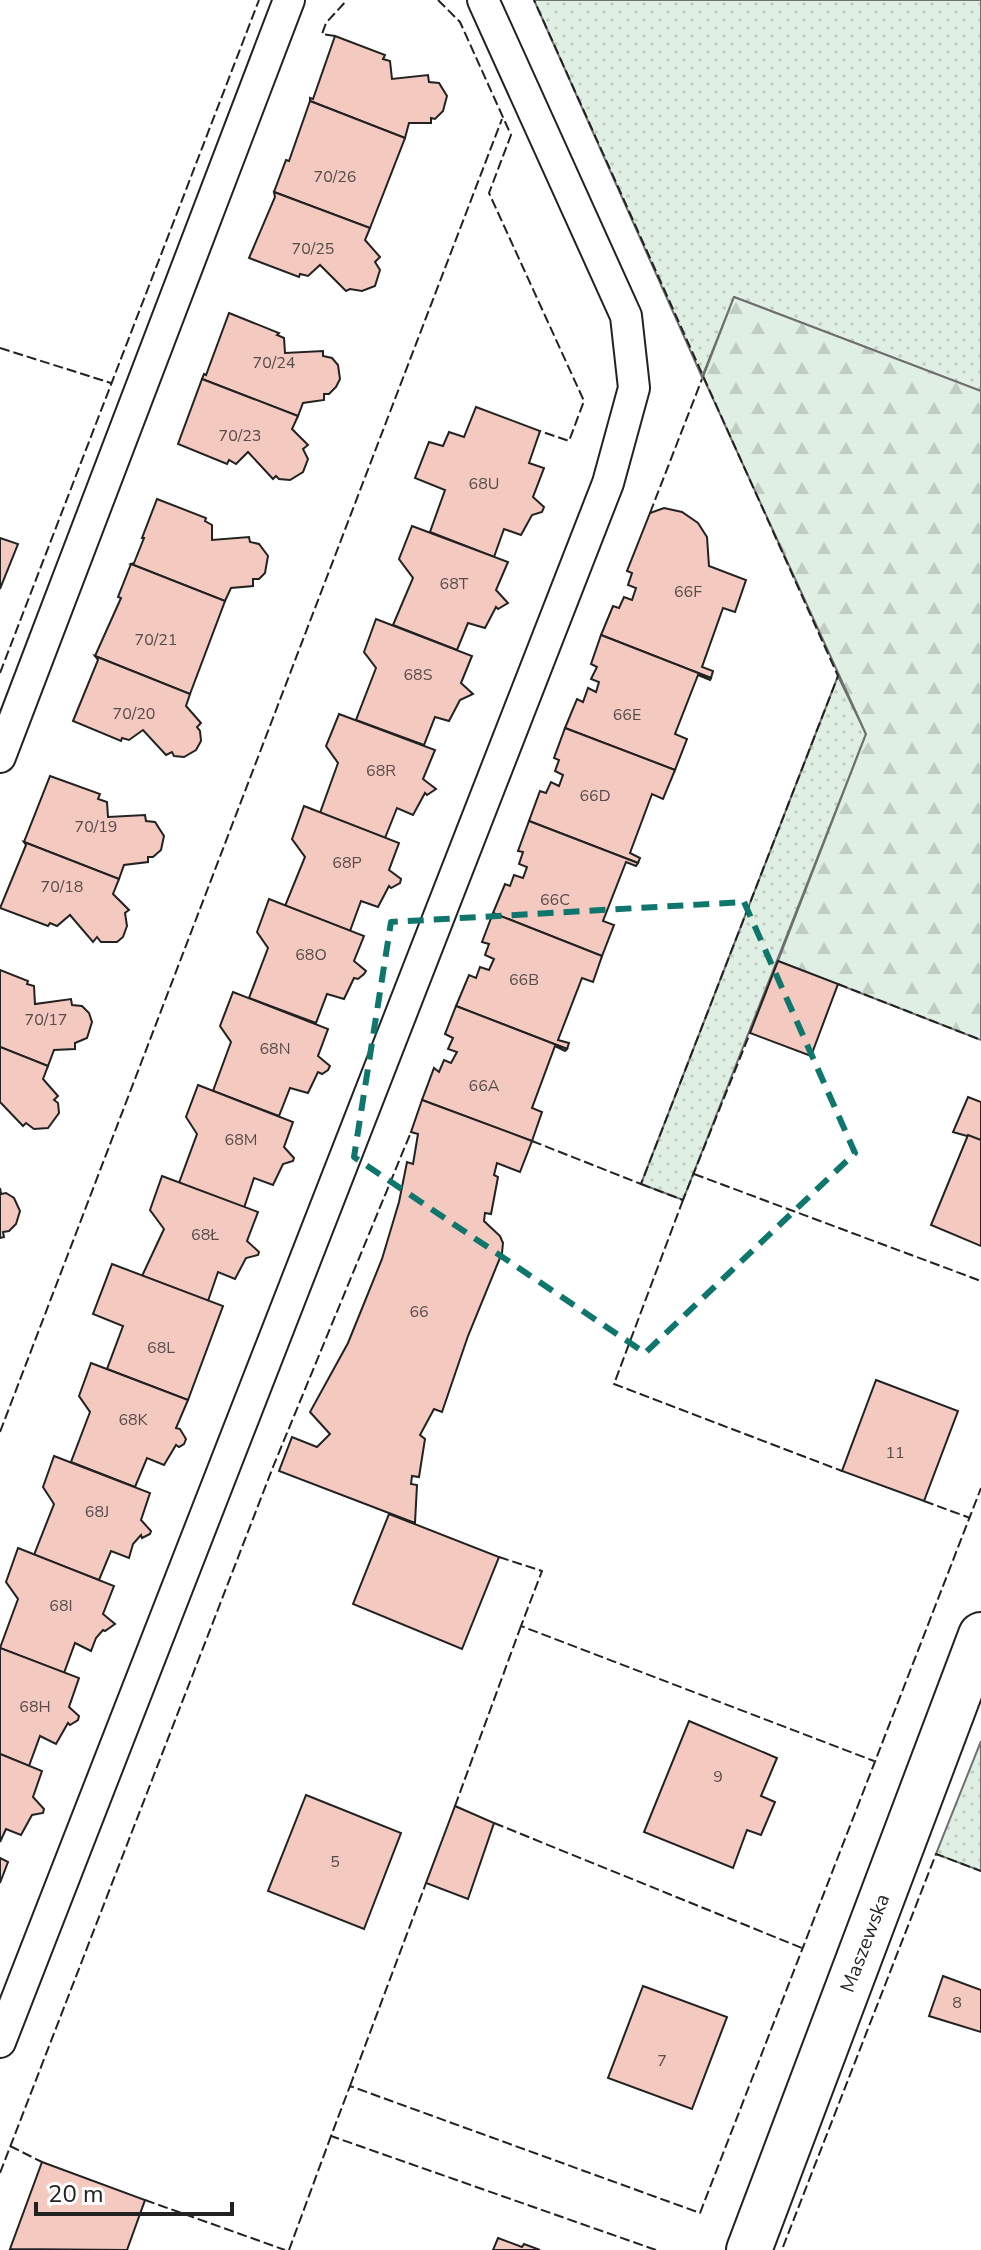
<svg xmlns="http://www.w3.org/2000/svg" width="981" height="2250" viewBox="0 0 981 2250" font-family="'Nunito Sans',sans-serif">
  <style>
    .grass { fill: url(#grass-dots); stroke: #6f6f6f; stroke-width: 2 }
    .forest { fill: url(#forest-firs); stroke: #6f6f6f; stroke-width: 2 }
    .building { fill: #f3c9c0; stroke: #222; stroke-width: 2 }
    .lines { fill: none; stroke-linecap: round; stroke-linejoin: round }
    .service-casing { stroke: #222; stroke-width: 34 }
    .minor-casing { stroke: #222; stroke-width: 48 }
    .service { stroke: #fff; stroke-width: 30 }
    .minor { stroke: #fff; stroke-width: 44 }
    .fence { stroke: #222; stroke-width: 2; stroke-dasharray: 10 4; stroke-linecap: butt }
    .marked { fill: none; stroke: #0f766e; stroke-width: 6; stroke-dasharray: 16 10; stroke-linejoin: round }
    .labels { text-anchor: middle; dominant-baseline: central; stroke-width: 6; stroke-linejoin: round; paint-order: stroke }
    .number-label { font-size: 16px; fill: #564c4a }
    .street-label { font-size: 20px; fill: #222; stroke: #fff }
  </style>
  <defs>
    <pattern id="grass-dots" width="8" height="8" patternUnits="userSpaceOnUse" patternTransform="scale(2)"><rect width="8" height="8" fill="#e0efe3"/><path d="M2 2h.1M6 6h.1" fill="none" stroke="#c0cdc2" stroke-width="1.8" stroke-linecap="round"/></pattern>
    <pattern id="forest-firs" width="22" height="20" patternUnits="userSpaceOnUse" patternTransform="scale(2)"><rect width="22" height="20" fill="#e0efe3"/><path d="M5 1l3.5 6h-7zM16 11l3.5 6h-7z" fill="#c0cdc2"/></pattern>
  </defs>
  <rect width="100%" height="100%" fill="#fff"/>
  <g class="grass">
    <polygon points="534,0 981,0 981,391 734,297 702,377"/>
    <polygon points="838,676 866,734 683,1200 641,1184"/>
    <polygon points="981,1741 981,1871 936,1854"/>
  </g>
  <polygon class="forest" points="734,297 981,391 981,1040 778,961 866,734 703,377"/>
  <g class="building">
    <polygon points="335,36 385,55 383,59 390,61 392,79 428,75 429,82 439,83 447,96 443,111 435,119 431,118 431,123 409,123 405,138 310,101 310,98 313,99"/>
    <polygon points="310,101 405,138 370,228 274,192 286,160 289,161"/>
    <polygon points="274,192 370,228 365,240 380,257 375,262 380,270 375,286 362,291 350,289 346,291 320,265 308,276 300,274 299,277 249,258 275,197"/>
    <polygon points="229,313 279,333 277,335 284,338 285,353 323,351 323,356 332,358 338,365 340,379 336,387 329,394 324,394 324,400 303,403 298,416 202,379 204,374 206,375"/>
    <polygon points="202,379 298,416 292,429 308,445 303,449 308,459 303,472 290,480 279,479 276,476 273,479 248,452 236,464 229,460 227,464 178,444"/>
    <polygon points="476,407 540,431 529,463 544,468 533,497 544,507 542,512 532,515 521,535 504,529 494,557 430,532 445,490 415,478 429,442 443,446 449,432 464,437"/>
    <polygon points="157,499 206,518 205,521 212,525 212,540 249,537 250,542 259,544 268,556 265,573 259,579 253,579 253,586 231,588 225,601 131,564 134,563 144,538 142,538"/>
    <polygon points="664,508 682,512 698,523 707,537 709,566 746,580 735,612 723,608 702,667 713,671 711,678 601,635 613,606 619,608 624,597 632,600 636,588 628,585 632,573 627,571 650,513"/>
    <polygon points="412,526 508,562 496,590 508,603 498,609 496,607 485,628 468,623 457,650 393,625 413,578 399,559"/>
    <polygon points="0,538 18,544 0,589"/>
    <polygon points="131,564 225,601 190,694 95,656 121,598 118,597"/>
    <polygon points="376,619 472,656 461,683 473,694 460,700 449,721 435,717 424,745 356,720 376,668 364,652"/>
    <polygon points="601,635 711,678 710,680 698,675 675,734 687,739 675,770 565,728 577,699 583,702 588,688 596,692 599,682 591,679 597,667 591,664"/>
    <polygon points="95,656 190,694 186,706 201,723 197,727 200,731 201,741 196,750 184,757 174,756 172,752 166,755 143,730 129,740 122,738 121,741 73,721 98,660"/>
    <polygon points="339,714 435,750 423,779 436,789 427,795 425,793 413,815 397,808 385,838 320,813 338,763 326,746"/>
    <polygon points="565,728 675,770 663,799 652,794 630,853 640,858 638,863 529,821 540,791 546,793 551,782 559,786 563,775 555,771 559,760 554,758"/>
    <polygon points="50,776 100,794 98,799 107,802 108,817 145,815 146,821 155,822 164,836 161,850 153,857 148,857 148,862 124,865 119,879 24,842"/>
    <polygon points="304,806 399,843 389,870 401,879 400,883 391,888 389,886 378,907 361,901 350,931 285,906 305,857 292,839"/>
    <polygon points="529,821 638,863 636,866 626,862 603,921 614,925 602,956 493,913 505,884 510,886 514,875 523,878 527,867 519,864 523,852 518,851"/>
    <polygon points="24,842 119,879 113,894 129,910 125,913 127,926 123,937 117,942 101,942 97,937 93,942 70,915 57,926 50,923 48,926 0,908 26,845"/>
    <polygon points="269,899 364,936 354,961 366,971 364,974 358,979 354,978 344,999 327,994 316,1023 249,998 268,948 257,932"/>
    <polygon points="493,913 602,956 593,982 582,978 558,1040 569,1043 567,1049 456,1006 469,975 476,978 480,967 489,970 494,959 485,955 489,944 482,942"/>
    <polygon points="778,961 838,984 811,1056 750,1033"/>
    <polygon points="0,970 28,981 27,984 34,986 35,1004 71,999 72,1005 82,1006 89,1013 92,1022 87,1038 75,1043 75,1049 54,1050 48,1066 0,1047"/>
    <polygon points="233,992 328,1029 318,1056 330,1066 328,1070 322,1074 318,1072 308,1093 290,1088 279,1116 213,1091 231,1042 220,1026"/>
    <polygon points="456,1006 567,1049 565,1051 555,1046 532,1108 542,1112 532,1141 422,1100 434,1068 439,1072 444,1060 451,1063 457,1052 448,1049 453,1038 445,1034"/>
    <polygon points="0,1047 48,1066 43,1079 58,1096 54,1100 58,1103 59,1113 48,1128 34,1129 26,1123 23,1126 0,1102"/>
    <polygon points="198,1085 293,1122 284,1147 294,1158 293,1161 283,1164 273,1185 254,1178 244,1208 179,1183 197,1134 186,1117"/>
    <polygon points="968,1097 981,1102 981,1140 953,1132"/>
    <polygon points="422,1100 532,1141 520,1172 497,1163 494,1175 498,1177 492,1209 491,1214 485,1213 484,1221 500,1236 503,1243 502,1253 468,1336 442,1412 434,1409 420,1435 425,1439 419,1477 412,1476 411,1484 417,1485 415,1523 279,1471 292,1437 317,1447 330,1434 310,1412 348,1343 382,1259 399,1202 407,1162 413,1164 418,1134 411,1132"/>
    <polygon points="968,1135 981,1140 981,1246 931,1225"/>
    <polygon points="162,1176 258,1212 247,1241 259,1252 258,1255 246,1258 235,1279 218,1272 208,1301 142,1276 164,1229 150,1210"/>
    <polygon points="0,1188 1,1194 6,1193 14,1198 20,1211 16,1224 9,1231 3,1232 4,1237 0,1238"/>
    <polygon points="112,1264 223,1306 188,1400 107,1369 123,1326 93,1314"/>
    <polygon points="91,1363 188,1400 176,1428 180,1429 186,1439 184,1444 179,1447 176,1445 164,1465 147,1458 135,1487 71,1462 90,1412 79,1396"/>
    <polygon points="876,1380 958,1411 924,1501 842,1471"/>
    <polygon points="54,1456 150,1493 141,1520 151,1531 150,1534 142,1538 141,1535 133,1544 129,1558 111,1551 99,1580 34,1555 54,1504 43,1487"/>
    <polygon points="389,1514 499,1557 462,1649 353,1604"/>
    <polygon points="18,1548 114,1586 103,1614 115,1624 105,1631 103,1630 96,1638 91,1651 75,1643 64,1673 0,1648 18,1599 6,1582"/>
    <polygon points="0,1648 79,1678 69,1707 79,1716 78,1720 70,1725 68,1723 56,1744 40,1736 29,1766 0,1754"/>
    <polygon points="689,1721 777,1758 761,1796 775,1802 761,1835 747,1830 733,1868 644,1832"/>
    <polygon points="0,1754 42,1771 33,1797 44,1809 43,1813 32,1815 21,1835 6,1829 0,1842"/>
    <polygon points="306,1795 401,1833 364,1929 268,1891"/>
    <polygon points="455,1806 494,1823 468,1899 426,1883"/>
    <polygon points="0,1858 8,1862 0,1883"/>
    <polygon points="943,1976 981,1990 981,2032 929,2016"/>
    <polygon points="643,1986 727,2017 692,2109 608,2078"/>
    <polygon points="42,2162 145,2200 127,2250 10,2249"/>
    <polygon points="498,2238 522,2247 524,2244 540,2250 493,2250"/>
  </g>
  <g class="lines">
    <defs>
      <g id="service">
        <polyline points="0,757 289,0"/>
        <polyline points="0,2042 608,483 634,388 626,316 483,0"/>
      </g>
      <polyline id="minor" points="749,2250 981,1635"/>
    </defs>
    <use href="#service" class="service-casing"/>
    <use href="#minor" class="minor-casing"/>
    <use href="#service" class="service"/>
    <use href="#minor" class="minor"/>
    <g class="fence">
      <polyline points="438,0 460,22 511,135 489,193 584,401 569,441 540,431"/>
      <polyline points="335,36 322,34 326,23 347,0"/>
      <polyline points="0,348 111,383"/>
      <polyline points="650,513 702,379"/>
      <polyline points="0,673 259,0"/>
      <polyline points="838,984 981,1040"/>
      <polyline points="532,1141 641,1184 838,676 534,0"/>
      <polyline points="694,1174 981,1281"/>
      <polyline points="641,1184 683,1200 750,1033"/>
      <polyline points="683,1200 614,1384 842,1471"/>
      <polyline points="0,1432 502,119"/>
      <polyline points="924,1501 970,1518"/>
      <polyline points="499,1557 542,1571 521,1626 874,1761"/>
      <polyline points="455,1806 521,1626"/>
      <polyline points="494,1823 802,1948"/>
      <polyline points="350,2086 426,1883"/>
      <polyline points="10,2146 42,2162"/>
      <polyline points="0,2173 273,1467 411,1132"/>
      <polyline points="145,2200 285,2250"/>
      <polyline points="783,2247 936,1854 981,1871"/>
      <polyline points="289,2250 331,2136"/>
      <polyline points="656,2250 331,2136 350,2086 700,2213 981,1488"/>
    </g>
  </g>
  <path class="marked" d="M744 902 855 1153 645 1353 354 1157 391 922Z"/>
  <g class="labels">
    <g class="number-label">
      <text x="335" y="177">70/26</text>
      <text x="313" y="249">70/25</text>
      <text x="274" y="363">70/24</text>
      <text x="240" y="436">70/23</text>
      <text x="484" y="484">68U</text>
      <text x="454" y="584">68T</text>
      <text x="688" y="592">66F</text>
      <text x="156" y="640">70/21</text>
      <text x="418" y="675">68S</text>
      <text x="134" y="714">70/20</text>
      <text x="627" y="715">66E</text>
      <text x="381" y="771">68R</text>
      <text x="595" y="796">66D</text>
      <text x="96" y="827">70/19</text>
      <text x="347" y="863">68P</text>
      <text x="62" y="887">70/18</text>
      <text x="555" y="900">66C</text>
      <text x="311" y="955">68O</text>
      <text x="524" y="980">66B</text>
      <text x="46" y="1020">70/17</text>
      <text x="275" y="1049">68N</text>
      <text x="484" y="1086">66A</text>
      <text x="241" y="1140">68M</text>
      <text x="205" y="1235">68Ł</text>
      <text x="419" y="1312">66</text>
      <text x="161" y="1348">68L</text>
      <text x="133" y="1420">68K</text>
      <text x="895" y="1453">11</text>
      <text x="97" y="1512">68J</text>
      <text x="61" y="1606">68I</text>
      <text x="35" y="1707">68H</text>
      <text x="718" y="1777">9</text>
      <text x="335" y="1862">5</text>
      <text x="957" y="2003">8</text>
      <text x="662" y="2061">7</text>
    </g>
    <g class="street-label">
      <text transform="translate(865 1943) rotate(-69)">Maszewska</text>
    </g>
  </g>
  <path d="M36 2202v12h196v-12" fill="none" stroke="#222222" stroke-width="4"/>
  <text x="48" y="2202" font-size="24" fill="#222222" stroke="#ffffff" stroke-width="6" paint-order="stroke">20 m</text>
</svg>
